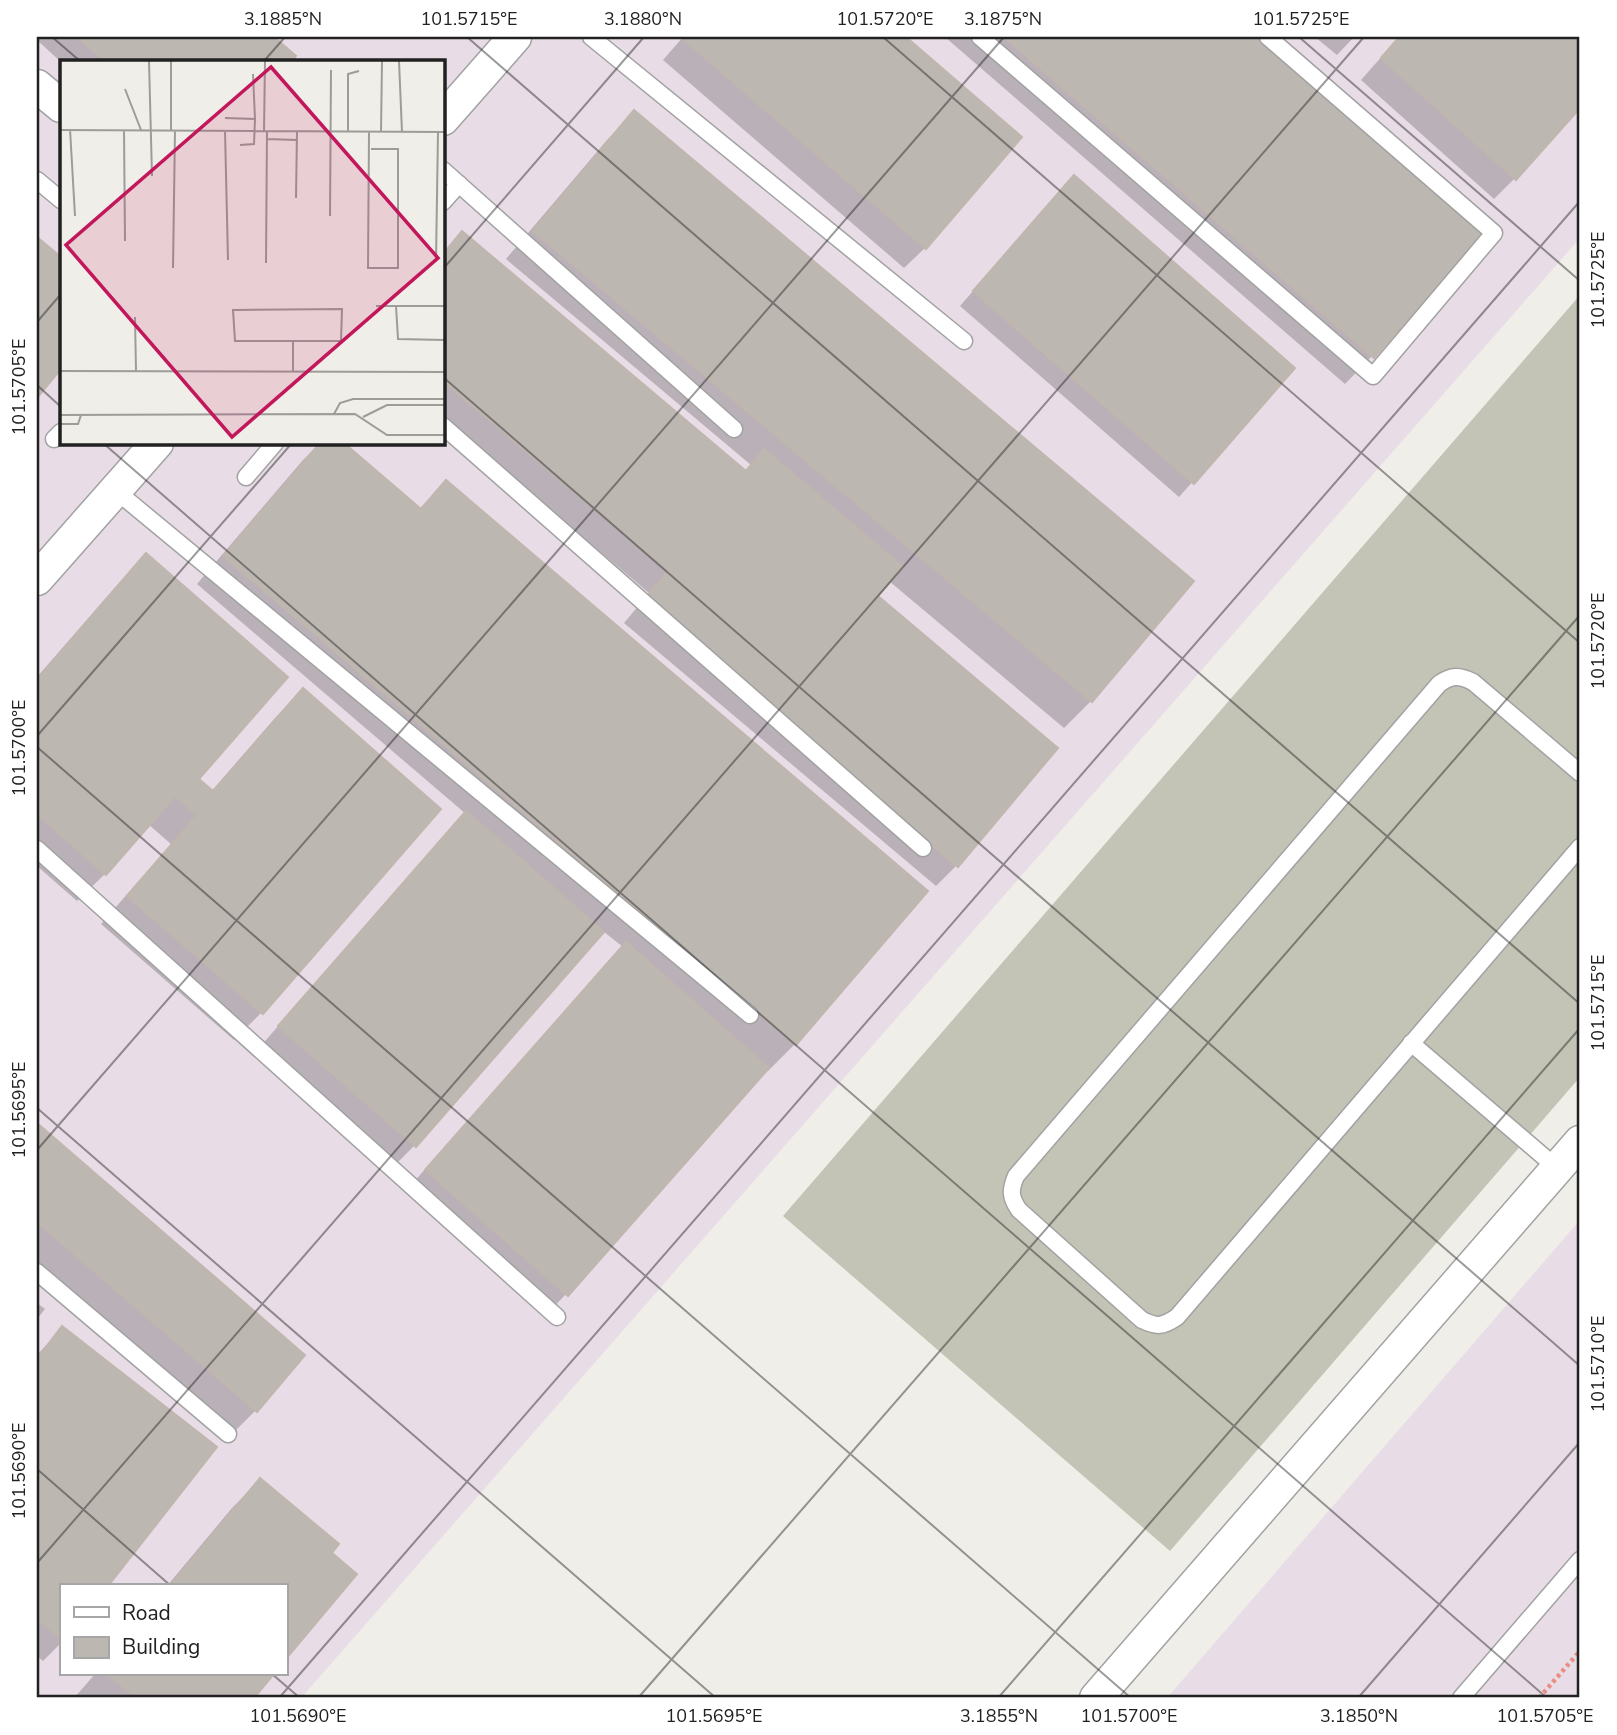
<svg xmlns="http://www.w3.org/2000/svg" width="1617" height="1735" viewBox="0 0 1617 1735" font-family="'Nunito Sans',sans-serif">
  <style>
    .industrial { fill: #e8dce6; fill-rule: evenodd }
    .construction { fill: #c3c4b5 }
    .shadow { fill: #0003 }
    .building { fill: #bdb7b2; stroke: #c0b6ad; stroke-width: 2 }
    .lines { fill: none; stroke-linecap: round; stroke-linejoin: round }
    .lane-casing { stroke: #a2a2a2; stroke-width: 19 }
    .street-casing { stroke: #a2a2a2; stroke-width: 35 }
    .path { stroke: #e98e80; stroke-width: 4.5; stroke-dasharray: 3.5 3.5; stroke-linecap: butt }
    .lane { stroke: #fff; stroke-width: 16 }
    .street { stroke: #fff; stroke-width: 32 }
    .ticks { fill: none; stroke: #212121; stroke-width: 2; stroke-opacity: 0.45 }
    .inset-road { fill: none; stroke: #9d9c99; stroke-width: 2 }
    .view { fill: #c2185b; fill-opacity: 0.15; stroke: #c2185b; stroke-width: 3.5 }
    .inset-edge { fill: none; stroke: #212121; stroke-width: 3.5 }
    .neatline { fill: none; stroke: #212121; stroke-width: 2.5 }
    .ticks-label { font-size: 18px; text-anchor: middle; fill: #212121 }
  </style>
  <rect width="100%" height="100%" fill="#f0eee9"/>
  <g class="industrial">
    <path d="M37 37H1580V238L301 1698H37ZM61 61H443V443H61ZM61 1586H285V1674H61Z"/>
    <polygon points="1580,1220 1580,1698 1167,1698"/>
  </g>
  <polygon class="construction" points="1580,295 1580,1077 1170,1551 783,1216"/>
  <g class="shadow">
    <polygon points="37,37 271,37 294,56 289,61 61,62 37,40"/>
    <polygon points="683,37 903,37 1020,138 925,248 904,268 663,60"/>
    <polygon points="945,37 1254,37 1480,233 1372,356 1345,384"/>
    <polygon points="1315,37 1354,37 1337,55"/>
    <polygon points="1399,37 1580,37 1580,106 1515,178 1494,199 1361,80"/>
    <polygon points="634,112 1091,701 1064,728 889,581 876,596 957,865 936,886 624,623 649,593 443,419 443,253 462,233 744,471 751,465 506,259 607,140"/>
    <polygon points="1061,191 1293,369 1179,497 960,306"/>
    <polygon points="37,239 61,260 61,366 37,395"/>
    <polygon points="320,443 342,443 419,509 447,482 795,1044 768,1071 765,1069 566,1294 546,1315 405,1192 605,965 623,947 603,931 415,1145 394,1166 259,1048 446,834 466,814 197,584 303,460"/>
    <polygon points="146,555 196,779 211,792 275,718 303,690 439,809 261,1013 234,1040 101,924 171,844 148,824 105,874 77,901 37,866 37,677 119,583"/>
    <polygon points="37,1125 303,1355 255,1411 228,1438 37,1273"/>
    <polygon points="37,1303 45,1309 37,1319"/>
    <polygon points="62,1328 215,1447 106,1586 61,1586 61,1643 43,1661 37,1656 37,1355"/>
    <polygon points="260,1480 329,1553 285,1586 167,1586 232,1508"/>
    <polygon points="95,1674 272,1674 252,1698 77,1698 75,1697"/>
  </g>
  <g class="building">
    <polygon points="77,37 274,37 296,56 292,61 105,61"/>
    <polygon points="683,37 906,37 1022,137 926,249 682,38"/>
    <polygon points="1004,37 1257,37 1483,233 1374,358"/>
    <polygon points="1399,37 1580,37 1580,108 1516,180 1381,58"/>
    <polygon points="634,110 1194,581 1092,702 533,231"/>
    <polygon points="1074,175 1295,368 1194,484 973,291"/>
    <polygon points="462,231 746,471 764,449 903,567 878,596 1058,748 958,867 643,601 668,571 443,381 443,254"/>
    <polygon points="37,237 61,257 61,369 37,398"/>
    <polygon points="320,443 344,443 421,509 446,480 928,891 796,1045 223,556"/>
    <polygon points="146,553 288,677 199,779 213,791 303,688 441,809 263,1014 127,896 197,815 175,796 106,875 37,814 37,675 39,677"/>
    <polygon points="466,811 604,932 416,1147 278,1026"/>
    <polygon points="626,942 769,1068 568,1296 425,1170"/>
    <polygon points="37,1123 305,1355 257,1412 37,1222"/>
    <polygon points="62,1326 217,1447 108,1586 61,1586 61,1639 37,1619 37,1359"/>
    <polygon points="260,1478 339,1544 332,1553 357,1574 285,1660 285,1586 170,1586"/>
    <polygon points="107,1674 274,1674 254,1698 137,1698"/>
  </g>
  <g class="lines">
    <defs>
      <g id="lane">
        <polyline points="591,37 964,341"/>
        <polyline points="980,37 1373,376 1494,233 1268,37"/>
        <polyline points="443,170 734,429"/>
        <polyline points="37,180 61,200"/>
        <polyline points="443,202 459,184"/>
        <polyline points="443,426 923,848"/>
        <polyline points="54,439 61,432"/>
        <polyline points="246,477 275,443"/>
        <polyline points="115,490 750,1015"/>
        <path d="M1580 773 1473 682C1459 675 1451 675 1439 684L1016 1176C1010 1190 1010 1197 1019 1210L1142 1320C1157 1327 1162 1327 1177 1317L1580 847"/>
        <polyline points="37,849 557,1317"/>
        <polyline points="1411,1043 1557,1168"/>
        <polyline points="37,1272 228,1434"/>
        <polyline points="1461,1698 1580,1560"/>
      </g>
      <g id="street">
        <polyline points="37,86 61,106"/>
        <polyline points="443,119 515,37"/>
        <polyline points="37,579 157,443"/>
        <polyline points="1096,1698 1580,1142"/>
      </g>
    </defs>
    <use href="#lane" class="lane-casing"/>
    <use href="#street" class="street-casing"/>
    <polyline class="path" points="1539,1698 1580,1651"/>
    <use href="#lane" class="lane"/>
    <use href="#street" class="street"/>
  </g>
  <path class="ticks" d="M52 37 80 61M467 37 1580 1004M883 37 1580 643M1299 37 1580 281M264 61 285 37M443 269 644 37M37 322 61 294M443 377 1580 1366M37 385 61 407M103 443 1547 1698M37 736 292 443M37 747 1131 1698M37 1108 716 1698M37 1150 1004 37M37 1469 171 1586M37 1563 1364 37M272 1674 300 1698M279 1698 1580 201M638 1698 1580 615M998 1698 1580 1028M1358 1698 1580 1442"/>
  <g transform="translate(60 60)">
    <rect width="385" height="385" fill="#f0eee9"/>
    <path class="inset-road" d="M89 1 92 116M339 1 342 72M193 14 195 59M65 29 81 70M165 58 195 59 194 84 180 85M10 69 15 156M0 70 385 72M64 70 65 181M111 70V1M165 71 168 200M204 71 205 1M288 72V14L299 11M309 72 308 208H338V89H311M321 72 322 1M207 79 237 80M236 138 237 71M270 156 271 10M376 201 378 72M206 203 207 71M113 208 115 70M316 246H385M336 246 338 279 385 280M75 257 76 311M233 281H281L282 249 173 250 175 281H233V311M0 311 385 312M274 354 280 343 293 339H385M0 355 295 354 327 375H385M303 357 327 345H385M0 364H18L21 355"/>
    <path class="view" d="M211 7 378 198 172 377 6 185Z"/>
    <rect width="385" height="385" class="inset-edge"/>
  </g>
  <rect width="1617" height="1735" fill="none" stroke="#ffffff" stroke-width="77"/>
  <rect x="60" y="1584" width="228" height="91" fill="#ffffff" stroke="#a6a6a6" stroke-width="2"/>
  <rect x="74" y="1607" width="35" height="10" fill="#ffffff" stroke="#a6a6a6" stroke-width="2"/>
  <text x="122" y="1620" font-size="21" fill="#212121">Road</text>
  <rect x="74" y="1637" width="35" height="21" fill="#bdb7b2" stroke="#a6a6a6" stroke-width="2"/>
  <text x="122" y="1654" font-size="21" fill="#212121">Building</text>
  <rect x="38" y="38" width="1540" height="1658" class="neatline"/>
  <g class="ticks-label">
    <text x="283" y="25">3.1885°N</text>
    <text x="469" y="25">101.5715°E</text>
    <text x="643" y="25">3.1880°N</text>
    <text x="885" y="25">101.5720°E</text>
    <text x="1003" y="25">3.1875°N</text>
    <text x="1301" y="25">101.5725°E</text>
    <text transform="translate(1598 280) rotate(-90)" y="6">101.5725°E</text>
    <text transform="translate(19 387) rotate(-90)" y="6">101.5705°E</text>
    <text transform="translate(1598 641) rotate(-90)" y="6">101.5720°E</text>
    <text transform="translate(19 748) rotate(-90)" y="6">101.5700°E</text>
    <text transform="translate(1598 1003) rotate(-90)" y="6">101.5715°E</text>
    <text transform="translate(19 1110) rotate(-90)" y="6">101.5695°E</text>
    <text transform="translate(1598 1364) rotate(-90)" y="6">101.5710°E</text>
    <text transform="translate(19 1471) rotate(-90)" y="6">101.5690°E</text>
    <text x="298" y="1722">101.5690°E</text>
    <text x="714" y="1722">101.5695°E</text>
    <text x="999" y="1722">3.1855°N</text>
    <text x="1129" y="1722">101.5700°E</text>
    <text x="1359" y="1722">3.1850°N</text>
    <text x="1545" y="1722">101.5705°E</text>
  </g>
</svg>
